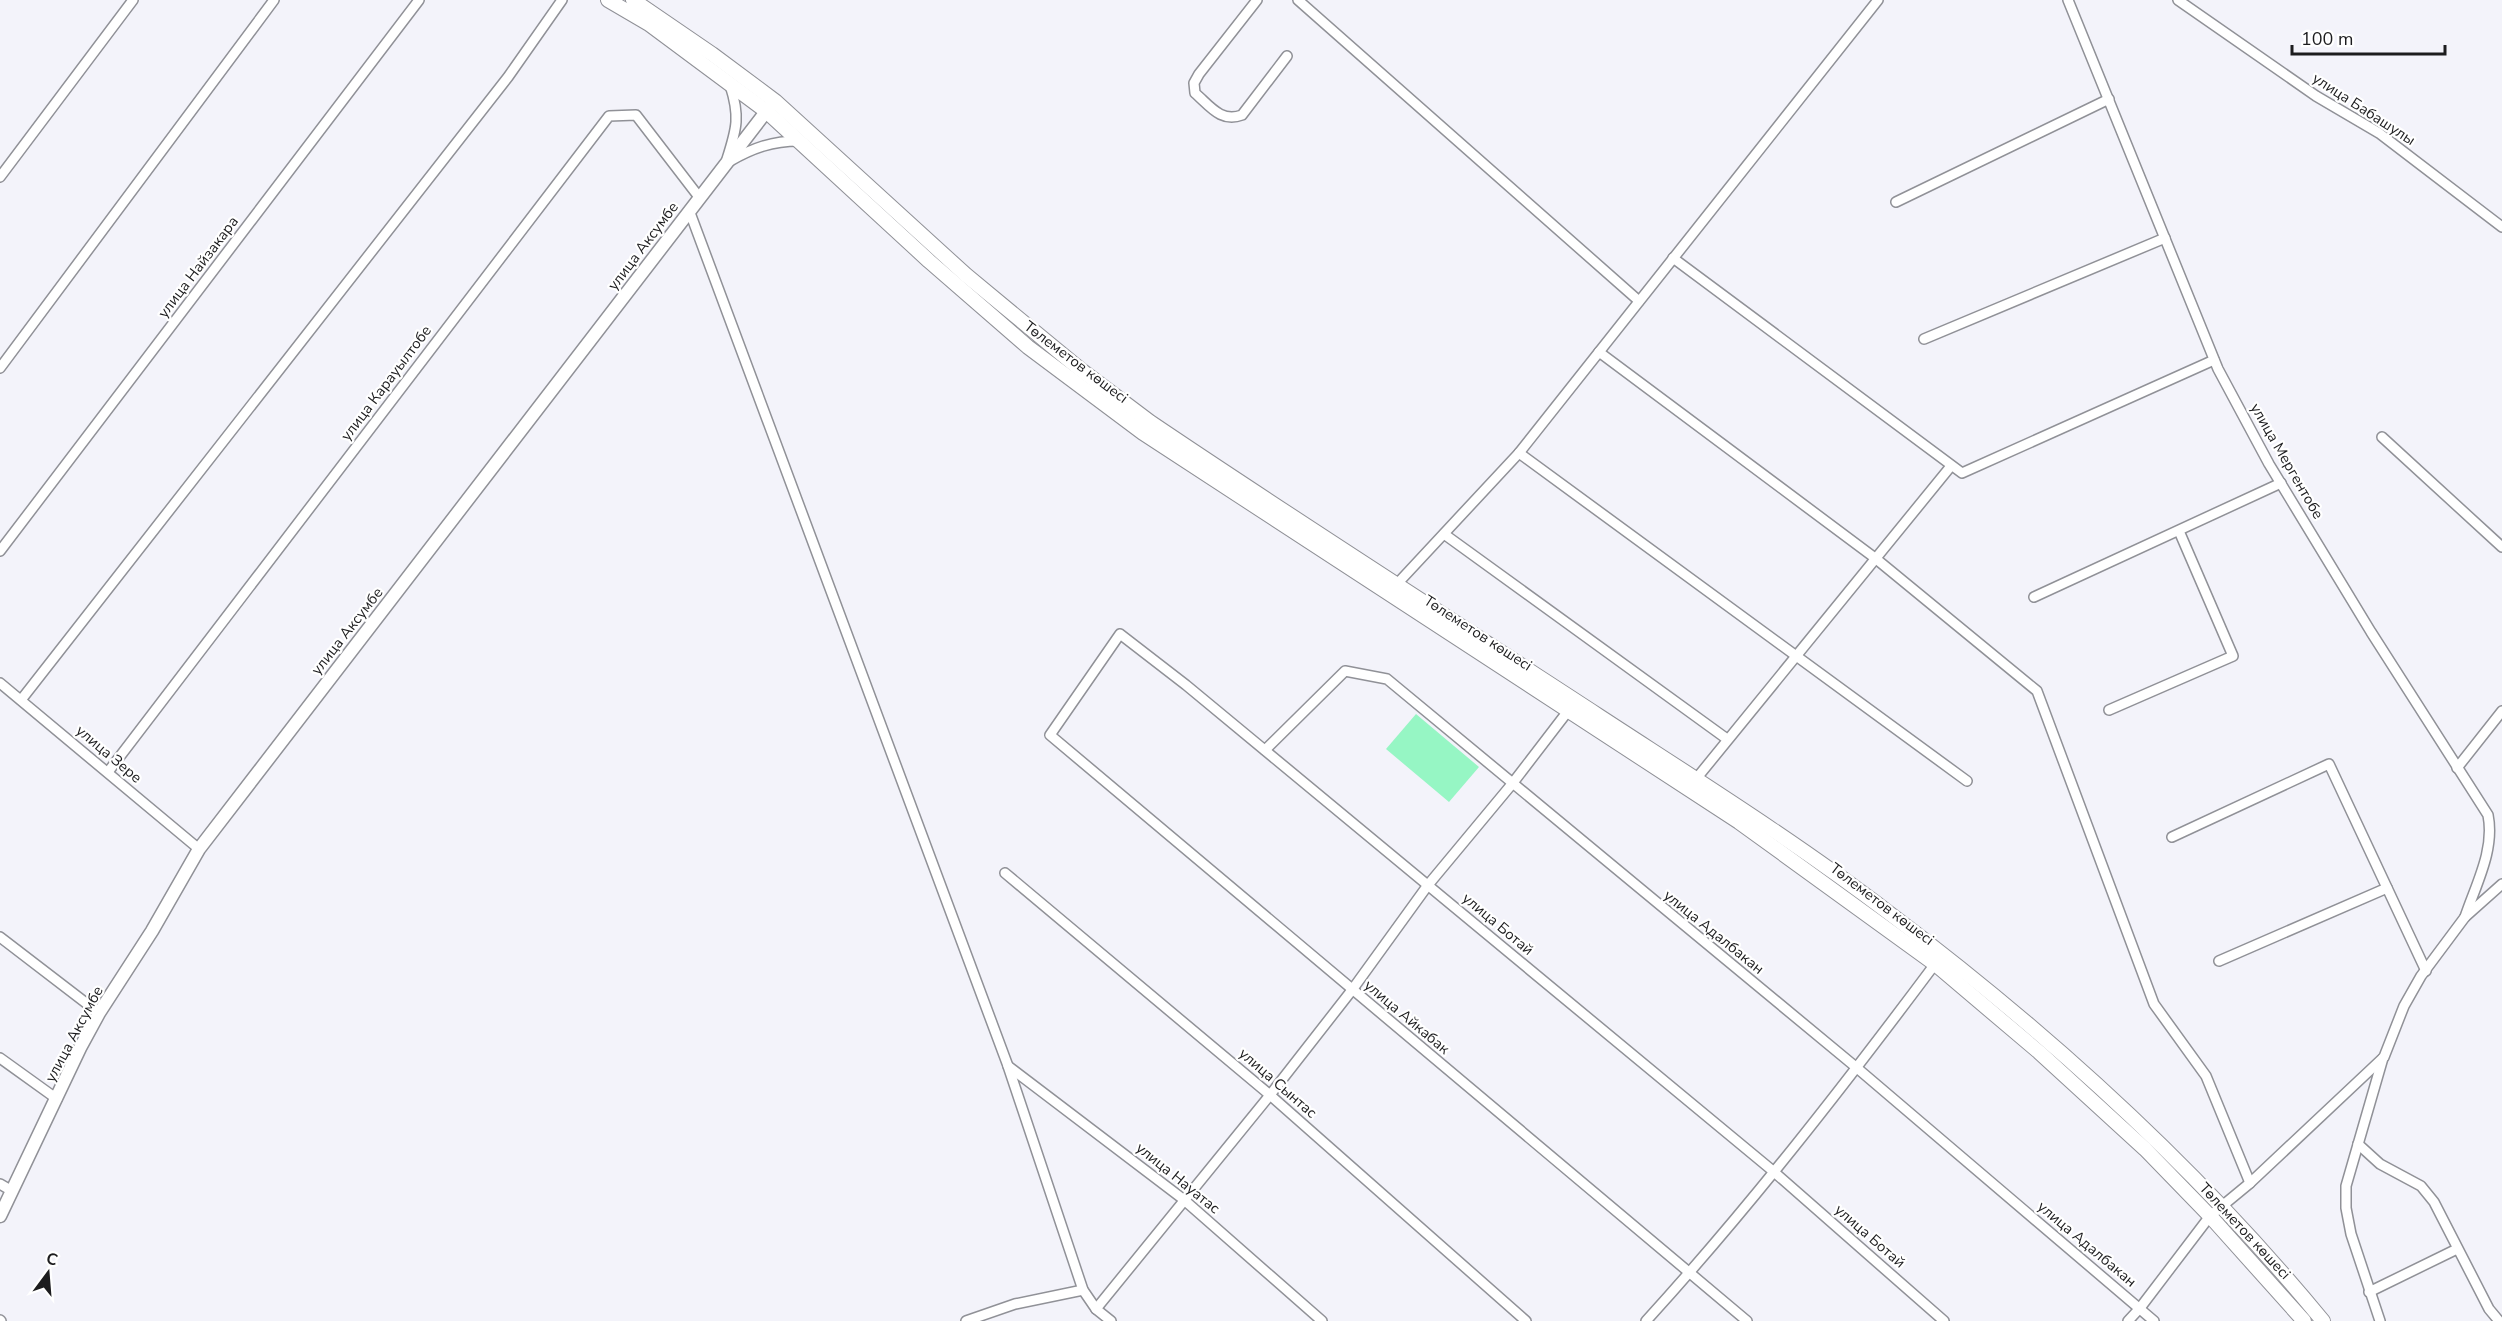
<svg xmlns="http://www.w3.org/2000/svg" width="2502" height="1321" viewBox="0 0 2502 1321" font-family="'Nunito Sans',sans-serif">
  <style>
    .green { fill: #96f6c4 }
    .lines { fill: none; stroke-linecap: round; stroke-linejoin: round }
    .minor-casing { stroke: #909197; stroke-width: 12 }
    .secondary-casing { stroke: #909197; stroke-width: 15 }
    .primary-casing { stroke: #909197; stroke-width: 16 }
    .minor { stroke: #fff; stroke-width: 9 }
    .secondary { stroke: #fff; stroke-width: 12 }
    .primary { stroke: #fff; stroke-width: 14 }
    .labels { text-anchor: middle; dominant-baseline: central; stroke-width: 4.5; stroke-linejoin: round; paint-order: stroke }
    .street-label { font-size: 15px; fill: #1c1c1e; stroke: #fff }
  </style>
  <rect width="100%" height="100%" fill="#f3f3fa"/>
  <polygon class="green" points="1416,714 1479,767 1449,802 1386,749"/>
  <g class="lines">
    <defs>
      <g id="minor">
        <path d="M1257 0 1199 74 1194 83 1195 93C1210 106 1221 123 1242 115L1287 56"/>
        <polyline points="1298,0 1639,301"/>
        <path d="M2068 0 2218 369 2269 464 2371 632 2488 815C2495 850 2476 884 2465 917"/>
        <polyline points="2178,0 2316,96 2379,133 2502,227"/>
        <path d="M727 159C737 128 740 116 730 85"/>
        <path d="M730 161C753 148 772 141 799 141"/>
        <polyline points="0,177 133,0"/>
        <polyline points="1896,202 2109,99"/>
        <polyline points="689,210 1008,1066 1083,1290 1096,1309 1111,1321"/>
        <polyline points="1673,258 1962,473 2214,360"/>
        <polyline points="1924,339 2165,238"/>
        <polyline points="1599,352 1875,558 2037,691 2154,1004 2206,1076 2250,1183"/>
        <polyline points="0,368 274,0"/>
        <polyline points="2382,437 2502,547"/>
        <polyline points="1519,453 1967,781"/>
        <polyline points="1444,534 1727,739"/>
        <polyline points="0,551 419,0"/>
        <polyline points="1397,584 1519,453 1878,0"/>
        <polyline points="2034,597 2281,483"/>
        <polyline points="0,683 199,849"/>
        <polyline points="21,700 508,77 562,0"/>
        <polyline points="2109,710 2233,656 2179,531"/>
        <polyline points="1265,750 1345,671 1387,679 1857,1068 2154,1321"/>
        <polyline points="2457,768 2502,711"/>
        <polyline points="108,772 609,116 636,115 699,197"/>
        <polyline points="1696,779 1951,466"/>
        <polyline points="2172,837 2329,764 2426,971"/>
        <polyline points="1005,873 1270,1095 1526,1321"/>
        <polyline points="0,937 99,1013"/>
        <polyline points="2219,961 2387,888"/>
        <polyline points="0,1058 57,1099"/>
        <polyline points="1008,1066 1183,1199 1322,1321"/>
        <polyline points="2358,1144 2380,1164 2421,1186 2434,1202 2489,1309 2499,1321"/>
        <polyline points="0,1184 12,1191"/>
        <polyline points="2369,1292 2457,1249"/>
        <polyline points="1096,1309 1270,1095 1352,990 1428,885 1512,784 1568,711"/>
        <polyline points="0,1320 1,1321"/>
        <polyline points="966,1321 1015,1304 1083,1290"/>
        <path d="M1646 1321C1749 1208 1843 1087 1935 964"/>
        <polyline points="1747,1321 1050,735 1120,634 1186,685 1773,1171 1944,1321"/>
        <polyline points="2128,1321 2140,1308 2210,1216 2250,1183 2384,1057 2404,1006 2421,976 2465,917 2502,884"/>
        <polyline points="2380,1321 2351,1234 2346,1208 2346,1186 2383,1058"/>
      </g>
      <polyline id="secondary" points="0,1216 80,1048 99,1013 152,931 199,849 772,104"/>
      <g id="primary">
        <polyline points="608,0 649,24 766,111 929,261 1028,347 1143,433 1739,822 1935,964 2039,1052 2145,1149 2210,1216 2304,1321"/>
        <path d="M633 0 712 54 775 101 966 275 1081 370 1150 422C1298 522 1449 618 1599 716 1697 780 1796 842 1889 913 2047 1032 2197 1168 2323 1321"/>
      </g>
    </defs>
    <use href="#minor" class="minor-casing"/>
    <use href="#secondary" class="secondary-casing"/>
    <use href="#primary" class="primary-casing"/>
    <use href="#minor" class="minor"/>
    <use href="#secondary" class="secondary"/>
    <use href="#primary" class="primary"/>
  </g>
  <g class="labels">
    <g class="street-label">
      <text transform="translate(2364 109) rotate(33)">улица Бабашулы</text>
      <text transform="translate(643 246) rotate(-53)">улица Аксумбе</text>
      <text transform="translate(198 267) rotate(-53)">улица Найзакара</text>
      <text transform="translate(1076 362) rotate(37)">Төлеметов көшесі</text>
      <text transform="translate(386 383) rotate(-53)">улица Карауылтобе</text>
      <text transform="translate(2287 461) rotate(60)">улица Мергентобе</text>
      <text transform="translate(347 631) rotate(-52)">улица Аксумбе</text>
      <text transform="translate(1478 633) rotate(33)">Төлеметов көшесі</text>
      <text transform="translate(109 754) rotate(40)">улица Зере</text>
      <text transform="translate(1882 904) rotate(37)">Төлеметов көшесі</text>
      <text transform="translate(1498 924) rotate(40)">улица Ботай</text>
      <text transform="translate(1714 932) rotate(39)">улица Адалбакан</text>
      <text transform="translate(1407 1017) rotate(40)">улица Айкабак</text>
      <text transform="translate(74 1034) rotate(-62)">улица Аксумбе</text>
      <text transform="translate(1278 1083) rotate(41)">улица Сынтас</text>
      <text transform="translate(1178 1178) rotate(39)">улица Науатас</text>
      <text transform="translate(2245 1231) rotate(47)">Төлеметов көшесі</text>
      <text transform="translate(1870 1236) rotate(41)">улица Ботай</text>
      <text transform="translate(2087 1244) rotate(40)">улица Адалбакан</text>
    </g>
  </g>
  <g transform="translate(48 1273) rotate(16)" stroke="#ffffff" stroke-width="4.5" paint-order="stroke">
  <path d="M0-4.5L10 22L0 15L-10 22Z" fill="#1c1c1e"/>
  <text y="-9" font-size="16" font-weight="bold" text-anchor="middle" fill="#1c1c1e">С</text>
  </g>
  <path d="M2292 45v9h153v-9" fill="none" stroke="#1c1c1e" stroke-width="3"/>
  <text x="2301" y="45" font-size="18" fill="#1c1c1e" stroke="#ffffff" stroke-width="4.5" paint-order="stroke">100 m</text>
</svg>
